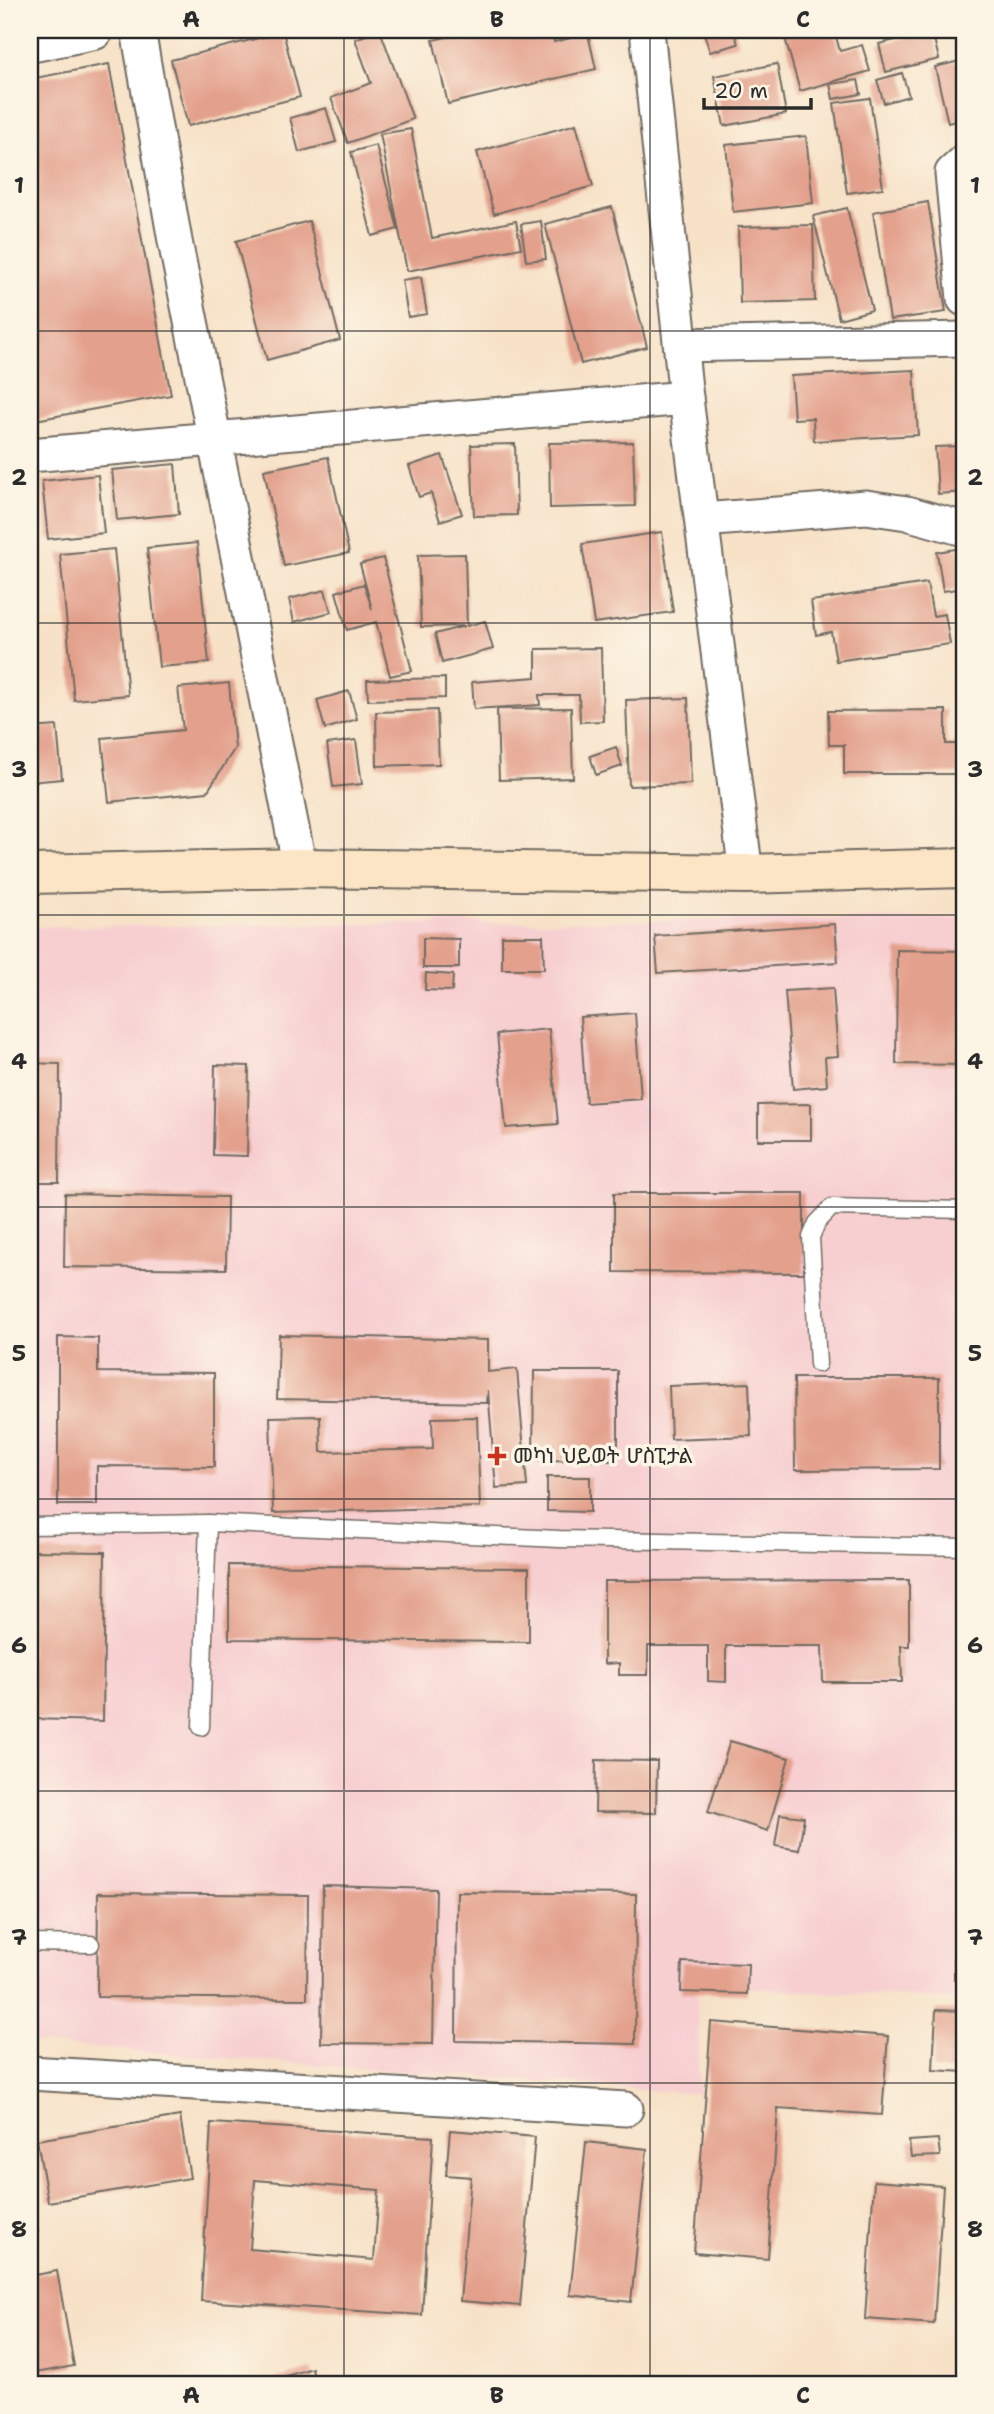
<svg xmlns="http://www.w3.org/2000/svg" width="994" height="2414" viewBox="0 0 994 2414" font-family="'Shantell Sans','Noto Sans Ethiopic',sans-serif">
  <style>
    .built { fill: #f7cfd1 }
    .building { fill: #e3a08c; fill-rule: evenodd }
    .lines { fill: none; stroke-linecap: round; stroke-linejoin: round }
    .service-casing { stroke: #726b62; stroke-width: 19 }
    .minor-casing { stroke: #726b62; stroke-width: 37 }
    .tertiary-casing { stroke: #726b62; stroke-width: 42 }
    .secondary-casing { stroke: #726b62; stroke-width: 42 }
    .service { stroke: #fff; stroke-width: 16 }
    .minor { stroke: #fff; stroke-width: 33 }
    .tertiary { stroke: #fff; stroke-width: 38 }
    .secondary { stroke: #fce5c4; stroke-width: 38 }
    .grid { fill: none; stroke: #2b2b2b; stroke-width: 2; stroke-opacity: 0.55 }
    .poi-dot { fill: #c8321e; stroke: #fcf5e5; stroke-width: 2.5 }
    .labels { text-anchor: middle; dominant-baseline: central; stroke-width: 7; stroke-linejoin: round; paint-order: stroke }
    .poi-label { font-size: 21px; fill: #2b2b2b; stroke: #fcf5e5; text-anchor: start }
    .neatline { fill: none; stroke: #2b2b2b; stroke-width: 2.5 }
    .grid-label { font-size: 23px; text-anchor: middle; font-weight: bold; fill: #2b2b2b }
  </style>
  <rect width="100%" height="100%" fill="#fcf5e5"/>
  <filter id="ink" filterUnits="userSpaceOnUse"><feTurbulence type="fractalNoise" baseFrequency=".0143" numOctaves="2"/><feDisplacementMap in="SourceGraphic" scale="14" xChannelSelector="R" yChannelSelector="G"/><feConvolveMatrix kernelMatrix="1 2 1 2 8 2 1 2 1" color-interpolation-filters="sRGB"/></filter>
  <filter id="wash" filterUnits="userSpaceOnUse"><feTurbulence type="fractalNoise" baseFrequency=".00686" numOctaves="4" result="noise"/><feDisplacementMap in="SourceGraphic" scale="28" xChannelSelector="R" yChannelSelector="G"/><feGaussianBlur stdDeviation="1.57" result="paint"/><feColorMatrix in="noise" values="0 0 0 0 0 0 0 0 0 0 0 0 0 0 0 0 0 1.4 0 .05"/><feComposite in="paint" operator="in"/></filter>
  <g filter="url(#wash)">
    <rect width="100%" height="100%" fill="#f7e2c8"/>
    <polygon class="built" points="964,918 964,2000 697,1985 699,2094 30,2043 30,927"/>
    <g id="blocks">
      <g class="building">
        <polygon points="380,30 413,119 348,143 331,98 371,83 355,39"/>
        <polygon points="478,30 551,30 554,42 588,34 596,69 448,104 433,40"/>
        <polygon points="703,30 734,30 738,44 710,52"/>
        <polygon points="789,30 834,30 840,51 862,45 870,71 800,91 783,31"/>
        <polygon points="932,31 939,59 886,72 879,44"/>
        <polygon points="283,32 300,97 188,126 171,60"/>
        <polygon points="964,60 964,119 948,123 935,67"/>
        <polygon points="109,64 171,395 30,421 30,79"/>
        <polygon points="777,64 786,114 724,126 714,76"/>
        <polygon points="902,73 909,96 884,103 877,80"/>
        <polygon points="858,80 861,94 833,99 830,84"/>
        <polygon points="870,98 883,188 847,193 834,103"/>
        <polygon points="326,108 336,142 299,152 290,118"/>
        <polygon points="576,124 593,186 494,214 477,152"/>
        <polygon points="411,129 432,238 516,221 521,248 407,271 380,134"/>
        <polygon points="806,136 813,203 733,212 726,145"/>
        <polygon points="376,145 398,229 372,236 351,152"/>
        <polygon points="928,202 946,312 890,320 873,212"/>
        <polygon points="612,207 647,347 581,364 545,224"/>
        <polygon points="847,208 872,310 839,319 813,216"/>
        <polygon points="309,221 340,340 267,360 236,241"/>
        <polygon points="541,221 546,259 526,261 521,224"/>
        <polygon points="813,225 815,301 740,303 738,227"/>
        <polygon points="421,277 427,314 408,317 402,280"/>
        <polygon points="914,370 918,435 814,441 813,418 794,419 791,376"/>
        <polygon points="633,442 635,506 550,508 549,443"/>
        <polygon points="515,444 517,515 474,516 471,445"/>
        <polygon points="962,446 964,492 938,494 935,447"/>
        <polygon points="442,455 462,514 440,521 431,493 419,497 409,466"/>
        <polygon points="328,457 349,553 284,566 264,470"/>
        <polygon points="175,464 179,514 117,520 112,470"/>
        <polygon points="98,475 104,533 48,539 42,481"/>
        <polygon points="662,532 673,612 594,623 582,544"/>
        <polygon points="197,543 209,663 159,667 147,548"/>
        <polygon points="962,548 964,588 943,591 937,552"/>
        <polygon points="114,549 128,695 74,700 60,554"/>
        <polygon points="465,554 467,626 485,621 493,649 442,663 435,634 465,626 421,627 418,555"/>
        <polygon points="383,558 412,671 390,676 376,622 347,630 336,592 364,584 372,609 360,564"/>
        <polygon points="927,583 933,616 945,614 950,644 836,661 831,632 816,635 811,601"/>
        <polygon points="325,590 331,612 294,622 289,599"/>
        <polygon points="601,648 603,721 580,722 579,695 539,695 540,705 474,709 472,682 536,677 536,649"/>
        <polygon points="445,678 445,698 368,700 367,680"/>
        <polygon points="229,683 235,748 207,792 109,802 102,738 183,730 178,688"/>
        <polygon points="349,691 357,719 325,729 317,700"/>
        <polygon points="688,698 691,784 629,786 626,700"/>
        <polygon points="571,708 573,778 499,780 497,709"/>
        <polygon points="437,710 439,764 377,766 376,712"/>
        <polygon points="946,710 946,744 959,744 959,774 844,774 844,745 829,745 828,711"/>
        <polygon points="57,726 62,779 30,782 30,728"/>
        <polygon points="356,740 362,784 333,787 327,744"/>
        <polygon points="616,747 622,766 596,775 590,756"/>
        <polygon points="835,924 838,962 658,973 655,936"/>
        <polygon points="502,936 543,936 544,969 502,969"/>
        <polygon points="423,938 459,939 459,968 423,968"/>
        <polygon points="897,950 964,951 964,1065 896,1064"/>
        <polygon points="426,973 453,975 452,991 425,990"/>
        <polygon points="833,988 838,1056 825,1057 827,1086 793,1089 785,991"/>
        <polygon points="635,1013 641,1099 586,1103 580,1017"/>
        <polygon points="549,1029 558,1124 506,1128 497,1034"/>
        <polygon points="30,1063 60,1064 59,1182 30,1182"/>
        <polygon points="215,1065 249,1066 247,1156 213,1155"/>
        <polygon points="811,1104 811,1140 758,1140 758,1105"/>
        <polygon points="614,1193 804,1193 804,1273 614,1272"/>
        <polygon points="65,1194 227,1197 226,1269 64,1267"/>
        <polygon points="279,1335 488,1340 488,1372 517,1369 527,1486 496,1488 488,1390 487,1403 277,1399"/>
        <polygon points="58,1337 98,1338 98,1372 214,1373 214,1467 97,1466 97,1505 58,1505"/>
        <polygon points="534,1371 618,1371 618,1461 533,1460"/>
        <polygon points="794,1378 939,1378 939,1469 795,1470"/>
        <polygon points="749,1383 751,1436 671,1439 669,1386"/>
        <polygon points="320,1416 321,1452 433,1449 432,1418 477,1417 480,1507 273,1513 270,1417"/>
        <polygon points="547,1477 590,1477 590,1512 547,1511"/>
        <polygon points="30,1551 105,1552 103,1721 30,1719"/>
        <polygon points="229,1565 529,1568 529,1642 229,1639"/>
        <polygon points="909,1580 909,1646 901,1646 902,1682 823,1682 822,1646 726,1646 726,1682 708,1681 708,1646 648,1646 648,1675 619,1675 619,1663 604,1664 604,1581"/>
        <polygon points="730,1741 789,1758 768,1831 708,1812"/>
        <polygon points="596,1760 657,1761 656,1813 595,1812"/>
        <polygon points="780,1814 804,1817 799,1850 775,1846"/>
        <polygon points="323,1886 436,1889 433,2044 321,2043"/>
        <polygon points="457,1892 636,1894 635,2044 456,2041"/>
        <polygon points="98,1893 308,1895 307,1999 97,1997"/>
        <rect x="954" y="1948" width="10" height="32"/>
        <polygon points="682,1962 748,1964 747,1994 681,1992"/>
        <polygon points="936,2010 964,2011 964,2072 933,2070"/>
        <polygon points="711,2022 888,2036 882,2115 778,2108 768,2259 694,2253"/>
        <polygon points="180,2116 190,2178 48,2202 37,2140"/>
        <path d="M211 2123 433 2137 422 2315 201 2301ZM255 2180 379 2190 374 2260 250 2249Z"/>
        <polygon points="450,2130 535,2137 520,2306 460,2301 471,2177 446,2175"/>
        <polygon points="938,2139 940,2156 911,2157 909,2141"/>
        <polygon points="586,2142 647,2149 631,2302 570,2295"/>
        <polygon points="874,2181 943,2186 934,2324 865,2319"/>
        <polygon points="30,2190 38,2232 30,2234"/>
        <polygon points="57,2271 74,2366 30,2374 30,2276"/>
        <polygon points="312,2368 315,2384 260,2384"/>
        <polygon points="729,2377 771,2383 771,2384 729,2384"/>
      </g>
    </g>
  </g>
  <g filter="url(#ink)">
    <use href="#blocks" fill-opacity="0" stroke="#726b62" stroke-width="2"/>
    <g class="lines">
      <defs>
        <g id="service">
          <polyline points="818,1364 811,1237 817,1223 832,1207 964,1210"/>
          <polyline points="30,1526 208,1523 559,1539 964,1547"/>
          <polyline points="201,1727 208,1523"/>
          <polyline points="30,1943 91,1944"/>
        </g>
        <g id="minor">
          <polyline points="138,30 175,241 300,868"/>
          <polyline points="647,30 686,398 746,874"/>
          <polyline points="964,162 952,173 964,299"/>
          <polyline points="681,345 964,339"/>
          <polyline points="30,455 686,398"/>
          <polyline points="702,520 866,507 907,513 964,529"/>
          <polyline points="30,2073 626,2109"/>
        </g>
        <polyline id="tertiary" points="30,43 94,30"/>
        <polyline id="secondary" points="30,874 300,868 746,874 964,868"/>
      </defs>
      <use href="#service" class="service-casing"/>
      <use href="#minor" class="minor-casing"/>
      <use href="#tertiary" class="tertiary-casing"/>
      <use href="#secondary" class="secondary-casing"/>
      <use href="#service" class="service"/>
      <use href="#minor" class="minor"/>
      <use href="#tertiary" class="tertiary"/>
      <use href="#secondary" class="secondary"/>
    </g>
  </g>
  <path class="grid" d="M344 30V2384M650 30V2384M30 331H964M30 623H964M30 915H964M30 1207H964M30 1499H964M30 1791H964M30 2083H964"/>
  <path class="poi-dot" d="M493.5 1445.5h7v7h7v7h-7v7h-7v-7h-7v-7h7z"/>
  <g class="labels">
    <g class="poi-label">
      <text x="513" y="1456">መካነ ህይወት ሆስፒታል</text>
    </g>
  </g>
  <rect width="994" height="2414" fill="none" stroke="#fcf5e5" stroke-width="77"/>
  <path d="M704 98v10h107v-10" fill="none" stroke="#2b2b2b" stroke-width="3.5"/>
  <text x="714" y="98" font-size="21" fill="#2b2b2b" stroke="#fcf5e5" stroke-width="5" paint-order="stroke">20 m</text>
  <rect x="38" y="38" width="918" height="2338" class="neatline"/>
  <g class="grid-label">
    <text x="191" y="27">A</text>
    <text x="497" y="27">B</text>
    <text x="803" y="27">C</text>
    <text x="19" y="193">1</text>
    <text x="975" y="193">1</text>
    <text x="19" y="485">2</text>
    <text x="975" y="485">2</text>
    <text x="19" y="777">3</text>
    <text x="975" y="777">3</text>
    <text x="19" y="1069">4</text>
    <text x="975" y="1069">4</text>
    <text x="19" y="1361">5</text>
    <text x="975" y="1361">5</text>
    <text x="19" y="1653">6</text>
    <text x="975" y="1653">6</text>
    <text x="19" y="1945">7</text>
    <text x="975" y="1945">7</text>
    <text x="19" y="2237">8</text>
    <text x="975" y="2237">8</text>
    <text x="191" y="2403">A</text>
    <text x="497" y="2403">B</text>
    <text x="803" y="2403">C</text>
  </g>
</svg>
